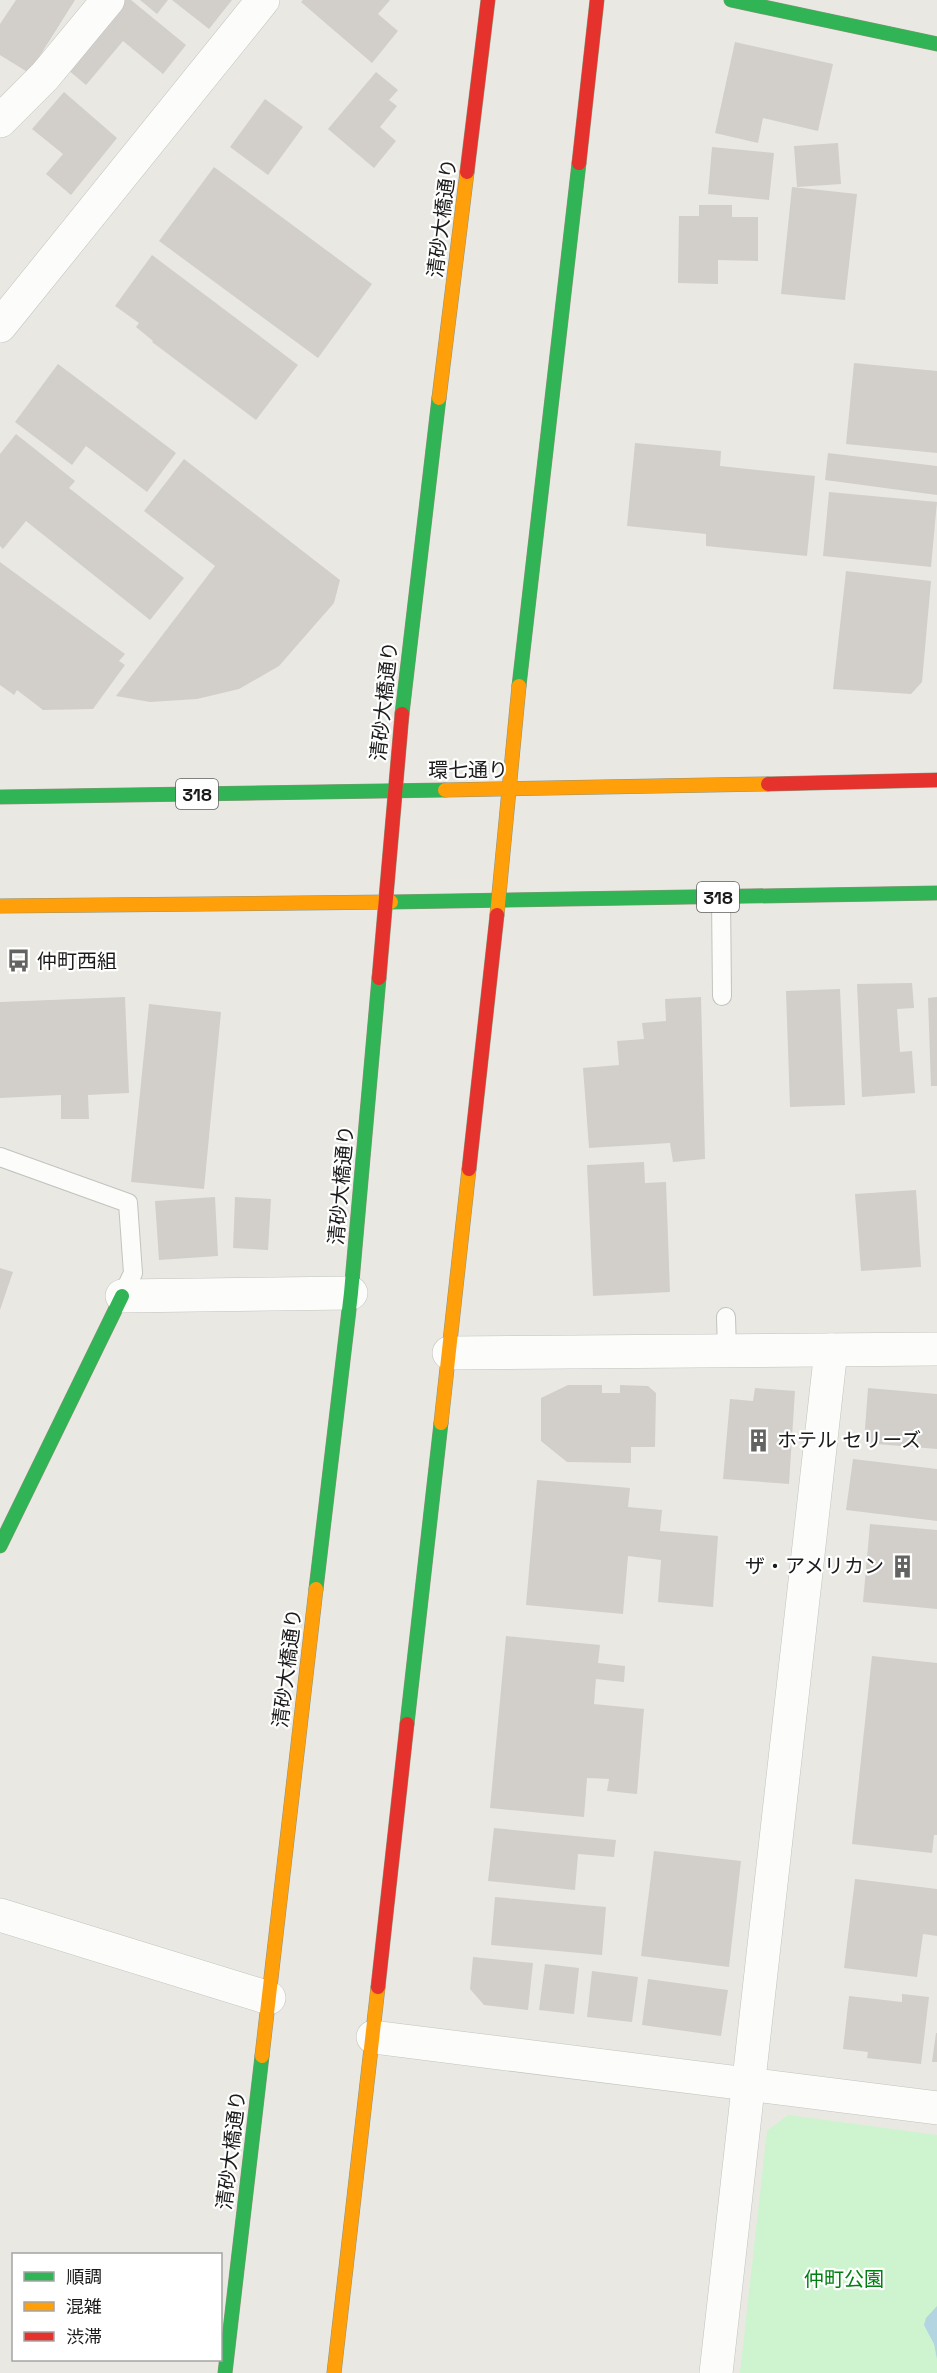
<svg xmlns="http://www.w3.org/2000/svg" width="937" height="2373" viewBox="0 0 937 2373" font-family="'Space Grotesk','Noto Sans JP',sans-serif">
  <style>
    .park { fill: #cdf4ce }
    .water { fill: #b2d5e1 }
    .building { fill: #d2cfcb }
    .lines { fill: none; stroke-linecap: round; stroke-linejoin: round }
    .lane-casing { stroke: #c2c2bf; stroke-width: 20 }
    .street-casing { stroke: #c2c2bf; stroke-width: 34 }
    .fast-casing { stroke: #91937a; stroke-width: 15 }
    .slow-casing { stroke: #91937a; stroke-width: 15 }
    .jam-casing { stroke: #91937a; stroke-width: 15 }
    .lane { stroke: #fcfcfb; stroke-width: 18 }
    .street { stroke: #fcfcfb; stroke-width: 33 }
    .fast { stroke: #30b455; stroke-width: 14 }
    .slow { stroke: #ff9f0a; stroke-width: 14 }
    .jam { stroke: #e5322d; stroke-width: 14 }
    .labels { text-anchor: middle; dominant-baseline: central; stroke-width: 4.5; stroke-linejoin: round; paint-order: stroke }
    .shield { fill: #fff; stroke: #5f5f5f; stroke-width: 1.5 }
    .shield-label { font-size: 18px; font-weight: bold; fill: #1b1b1b }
    .street-label { font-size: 20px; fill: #1b1b1b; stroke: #fff }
    .poi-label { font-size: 20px; fill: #1b1b1b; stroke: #fff; text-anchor: start }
    .park-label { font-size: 20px; fill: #018011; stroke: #fff }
  </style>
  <rect width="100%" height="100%" fill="#eae8e2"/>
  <polygon class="park" points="788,2115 937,2135 937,2373 740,2373 767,2131"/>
  <polygon class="water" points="937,2306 937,2359 934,2344 924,2325 926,2318"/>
  <g class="building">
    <polygon points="16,0 75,0 29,73 0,55 0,24"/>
    <polygon points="123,0 131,0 186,45 163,74 123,41 86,85 67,69"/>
    <polygon points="140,0 168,0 157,14"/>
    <polygon points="172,0 232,0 209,29"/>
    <polygon points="303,0 390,0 378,14 398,31 372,63 301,2"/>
    <polygon points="735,42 833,64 818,131 763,118 758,143 715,133"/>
    <polygon points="376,72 398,90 389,100 397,106 380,127 396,141 374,168 328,129"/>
    <polygon points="64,92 117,138 71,195 46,174 63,154 32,129"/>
    <polygon points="265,99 303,127 268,175 230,147"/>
    <polygon points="838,143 841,184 797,187 794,146"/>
    <polygon points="712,147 774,153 769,200 708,194"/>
    <polygon points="214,167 372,284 318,358 159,241"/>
    <polygon points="792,187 857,194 845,300 781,294"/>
    <polygon points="699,205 732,205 732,217 758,217 758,261 718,260 718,284 678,283 679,216 699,216"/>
    <polygon points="152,255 298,365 256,420 152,342 153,341 136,327 139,323 115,306"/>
    <polygon points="854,363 937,371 937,453 846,444"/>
    <polygon points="58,364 176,453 147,492 86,446 72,465 15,422"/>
    <polygon points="16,434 75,481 69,488 184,578 150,620 26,521 3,549 0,546 0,454"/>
    <polygon points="635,443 721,451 720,466 815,476 807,556 706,546 706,534 627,526"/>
    <polygon points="828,453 937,466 937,495 825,480"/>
    <polygon points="184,459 340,580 334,603 279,666 239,689 197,699 150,702 116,696 215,566 144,511"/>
    <polygon points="829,492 937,502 931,567 823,556"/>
    <polygon points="0,562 125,654 119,661 125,665 93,709 43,710 17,690 14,695 0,685"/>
    <polygon points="846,571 931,581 922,682 911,694 833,689"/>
    <polygon points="912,983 914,1008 897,1009 900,1052 912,1051 915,1093 862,1097 857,984"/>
    <polygon points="840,989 845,1105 790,1107 786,991"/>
    <polygon points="125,997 129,1093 88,1095 89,1119 61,1119 61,1095 0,1098 0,1002"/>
    <polygon points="701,997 705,1159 673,1162 670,1143 589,1148 583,1068 619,1065 617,1041 644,1039 642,1023 666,1021 665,999"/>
    <polygon points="937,997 937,1086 931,1086 928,998"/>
    <polygon points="149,1004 221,1012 204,1189 131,1182"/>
    <polygon points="644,1162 645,1183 666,1182 670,1292 593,1296 587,1165"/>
    <polygon points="916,1190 921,1267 861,1271 855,1194"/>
    <polygon points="215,1197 218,1256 159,1260 155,1201"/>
    <polygon points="235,1197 271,1199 268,1250 233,1248"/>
    <polygon points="0,1268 13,1272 0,1310"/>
    <polygon points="568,1385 602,1385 602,1393 620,1393 620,1385 648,1386 656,1393 655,1447 631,1447 631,1463 567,1462 541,1441 541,1398"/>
    <polygon points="755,1388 795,1391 789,1484 723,1479 730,1399 753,1401"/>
    <polygon points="868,1388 937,1394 937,1449 864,1443"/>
    <polygon points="853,1459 937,1469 937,1521 846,1510"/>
    <polygon points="537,1480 630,1488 628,1507 662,1510 660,1531 718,1536 713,1607 658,1602 661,1560 628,1556 623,1614 526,1605"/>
    <polygon points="870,1524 937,1530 937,1609 863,1602"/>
    <polygon points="506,1636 600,1645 598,1663 625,1666 624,1682 596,1679 594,1704 644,1709 637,1794 607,1791 609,1779 587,1778 584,1817 490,1808"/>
    <polygon points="872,1656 937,1663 937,1835 934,1835 932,1853 852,1844"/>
    <polygon points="494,1828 616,1840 614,1857 578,1854 575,1890 488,1881"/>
    <polygon points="654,1851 741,1861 729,1967 641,1956"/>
    <polygon points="855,1879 937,1889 937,1936 923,1934 917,1977 844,1968"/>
    <polygon points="495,1897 606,1907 602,1955 491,1945"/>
    <polygon points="473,1957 533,1963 528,2010 484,2005 470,1989"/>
    <polygon points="545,1964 579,1968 574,2014 539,2010"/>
    <polygon points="592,1971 638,1977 632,2022 587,2017"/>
    <polygon points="648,1979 728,1990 721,2036 642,2025"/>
    <polygon points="902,1994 929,1997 921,2064 867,2058 868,2052 843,2049 849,1996 902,2002"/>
    <polygon points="936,2033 937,2033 937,2062 932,2062"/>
  </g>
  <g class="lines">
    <defs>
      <g id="lane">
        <polyline points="721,897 722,996"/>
        <polyline points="0,1157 128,1203 133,1273 122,1296"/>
        <polyline points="726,1317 727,1351"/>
      </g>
      <g id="street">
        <polyline points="0,121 45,76 108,0"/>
        <polyline points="0,326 263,0"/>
        <polyline points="122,1296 351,1293"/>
        <polyline points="449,1353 937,1349"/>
        <polyline points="0,1915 269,1998"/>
        <polyline points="373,2037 937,2108"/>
        <polyline points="716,2373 831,1350"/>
      </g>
      <g id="fast">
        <polyline points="731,0 937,44"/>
        <polyline points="519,686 579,163"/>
        <polyline points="402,714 439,398"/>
        <polyline points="0,797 445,790"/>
        <polyline points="391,902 937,893"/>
        <polyline points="0,1546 122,1296"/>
        <polyline points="316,1589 351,1293 379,978"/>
        <polyline points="407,1724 441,1423"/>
        <polyline points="225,2373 262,2056"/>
      </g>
      <g id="slow">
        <polyline points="439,398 467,172"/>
        <polyline points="445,790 768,784"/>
        <polyline points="0,906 391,902"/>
        <polyline points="497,915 519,686"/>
        <polyline points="441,1423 469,1169"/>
        <polyline points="262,2056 316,1589"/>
        <polyline points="334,2373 378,1987"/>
      </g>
      <g id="jam">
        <polyline points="579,163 597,0"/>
        <polyline points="467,172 488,0"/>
        <polyline points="768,784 937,780"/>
        <polyline points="379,978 402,714"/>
        <polyline points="469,1169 497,915"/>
        <polyline points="378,1987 407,1724"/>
      </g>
    </defs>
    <use href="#lane" class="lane-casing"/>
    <use href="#street" class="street-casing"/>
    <use href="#fast" class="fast-casing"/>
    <use href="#slow" class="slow-casing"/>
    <use href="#jam" class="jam-casing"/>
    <use href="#lane" class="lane"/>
    <use href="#street" class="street"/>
    <use href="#fast" class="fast"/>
    <use href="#slow" class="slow"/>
    <use href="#jam" class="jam"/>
  </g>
  <defs>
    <symbol id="bus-bare" viewBox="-9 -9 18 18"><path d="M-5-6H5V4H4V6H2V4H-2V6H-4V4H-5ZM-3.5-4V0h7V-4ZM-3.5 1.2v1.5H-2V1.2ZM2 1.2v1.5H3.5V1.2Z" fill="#636361" stroke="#fff" stroke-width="2.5" paint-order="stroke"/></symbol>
    <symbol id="building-bare" viewBox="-9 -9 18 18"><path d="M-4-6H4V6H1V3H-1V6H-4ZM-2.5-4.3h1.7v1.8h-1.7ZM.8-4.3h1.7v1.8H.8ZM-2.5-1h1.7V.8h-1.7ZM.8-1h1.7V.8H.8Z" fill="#636361" stroke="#fff" stroke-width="2.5" paint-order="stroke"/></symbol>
  </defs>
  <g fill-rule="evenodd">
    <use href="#bus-bare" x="2" y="944" width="33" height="33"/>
    <use href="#building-bare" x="742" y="1424" width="33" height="33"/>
    <use href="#building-bare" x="886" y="1550" width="33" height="33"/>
  </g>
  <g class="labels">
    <g class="shield">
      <rect x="176" y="779" width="42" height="30" rx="4.5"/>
      <rect x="697" y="882" width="42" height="30" rx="4.5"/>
    </g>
    <g class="shield-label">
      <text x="197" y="794">318</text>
      <text x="718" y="897">318</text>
    </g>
    <g class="street-label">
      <text transform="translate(442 218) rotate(-83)">清砂大橋通り</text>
      <text transform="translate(384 701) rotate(-84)">清砂大橋通り</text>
      <text x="468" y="770">環七通り</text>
      <text transform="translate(341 1185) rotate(-85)">清砂大橋通り</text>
      <text transform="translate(287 1668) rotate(-83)">清砂大橋通り</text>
      <text transform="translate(231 2150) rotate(-83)">清砂大橋通り</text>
    </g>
    <g class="poi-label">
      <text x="37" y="961">仲町西組</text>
      <text x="777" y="1440">ホテル セリーズ</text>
      <text x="884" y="1566" text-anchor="end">ザ・アメリカン</text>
    </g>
    <g class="park-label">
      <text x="844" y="2279">仲町公園</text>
    </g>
  </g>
  <rect x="12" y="2253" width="210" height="108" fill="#ffffff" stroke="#a4a4a4" stroke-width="1.5"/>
  <rect x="24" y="2272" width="30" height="9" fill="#30b455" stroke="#a4a4a4" stroke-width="1.5"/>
  <text x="66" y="2283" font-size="18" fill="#1b1b1b">順調</text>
  <rect x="24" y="2302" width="30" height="9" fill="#ff9f0a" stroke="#a4a4a4" stroke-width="1.5"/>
  <text x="66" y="2313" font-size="18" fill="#1b1b1b">混雑</text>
  <rect x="24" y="2332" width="30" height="9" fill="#e5322d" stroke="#a4a4a4" stroke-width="1.5"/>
  <text x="66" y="2343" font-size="18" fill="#1b1b1b">渋滞</text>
</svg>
